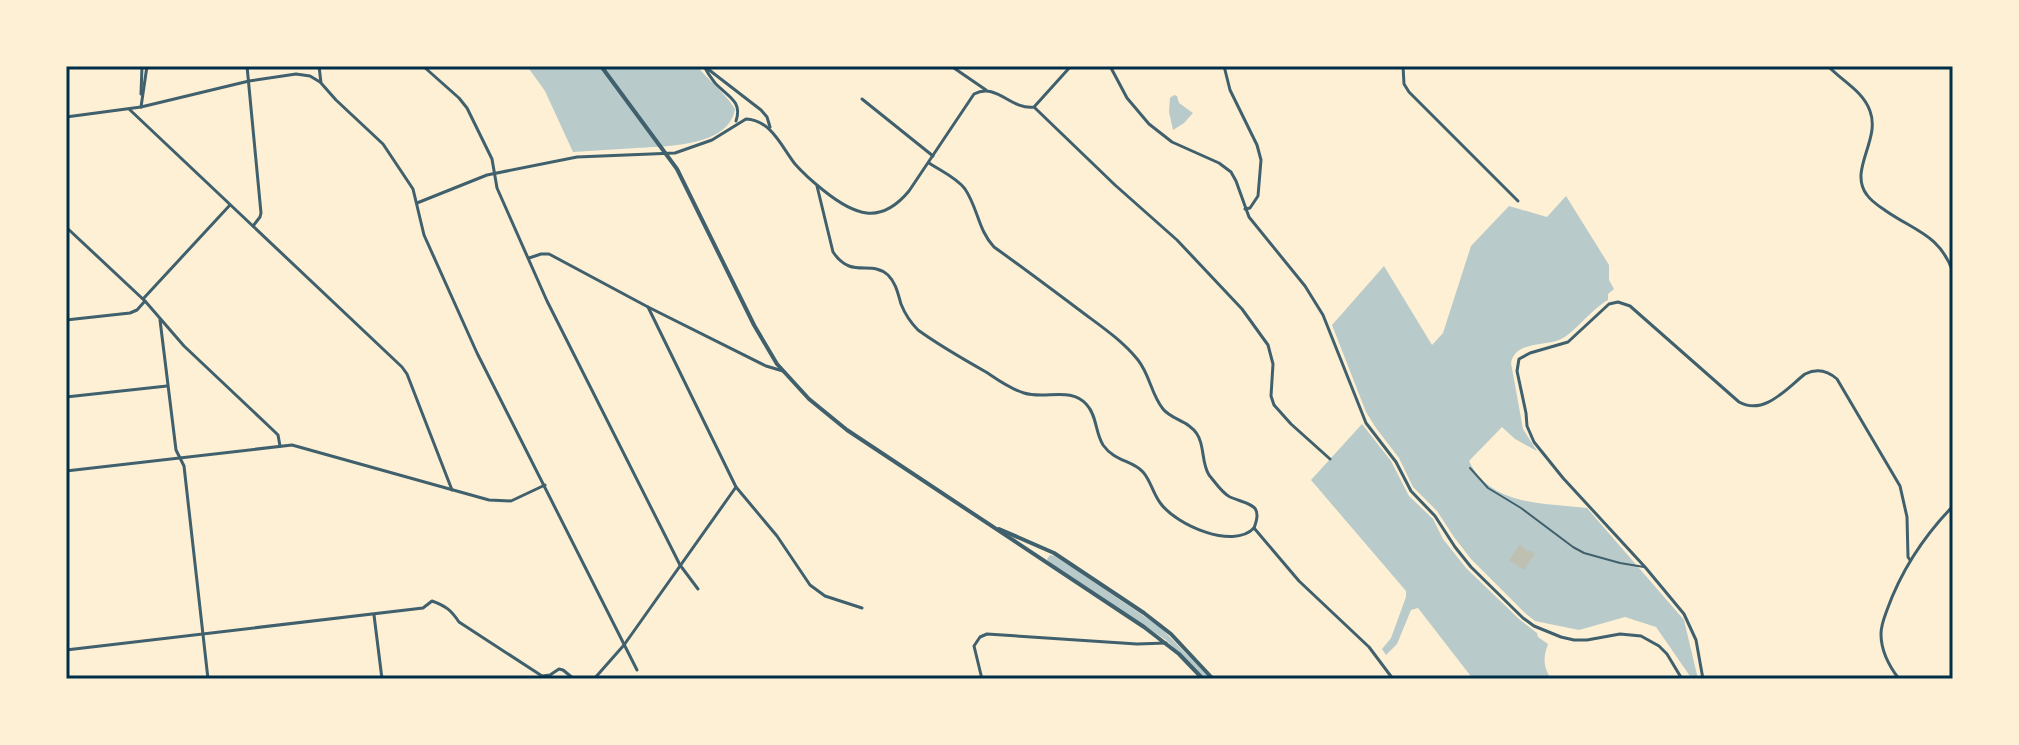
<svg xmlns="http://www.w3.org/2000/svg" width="2019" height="745" viewBox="0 0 2019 745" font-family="'Alegreya Sans',sans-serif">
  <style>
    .green { fill: #b9caca }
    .building { fill: #bec0b2 }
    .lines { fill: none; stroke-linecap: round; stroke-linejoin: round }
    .service { stroke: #3f606c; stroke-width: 2 }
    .minor { stroke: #3f606c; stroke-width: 3 }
    .tertiary { stroke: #3f606c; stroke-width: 4 }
    .neatline { fill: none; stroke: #003049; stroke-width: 3 }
  </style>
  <rect width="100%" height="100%" fill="#fdf0d5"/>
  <g class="green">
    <path d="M527 66H697C708 80 726 94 735 109 729 147 666 146 637 148 615 149 594 151 573 152L545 91Z"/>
    <polygon points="1174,95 1177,96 1179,103 1193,113 1184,123 1173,130 1169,112 1170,98"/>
    <path d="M1566 196 1609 265V280L1614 289 1608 294V300C1590 310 1573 335 1559 340 1542 346 1515 342 1511 363L1523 429 1537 451 1515 439 1502 427 1469 461C1490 506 1544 503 1587 508L1684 620 1698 679H1692L1656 627 1625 617 1579 630 1535 621 1525 613 1471 559 1454 537 1437 511 1413 487 1399 458 1376 428 1366 412 1332 325 1384 266 1432 345 1443 333 1471 246 1509 206 1547 217Z"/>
    <path d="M1362 424 1391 461 1409 496 1433 519 1443 539 1466 568 1519 619 1537 633 1538 637 1548 644C1543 658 1543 666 1551 679H1473L1418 608 1411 610 1397 644 1386 655 1382 649 1391 638 1406 597V591L1311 480Z"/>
    <polygon points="1050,555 1054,556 1073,568 1160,627 1211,679 1206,679 1166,640 1050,563 1047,559"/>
  </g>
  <polygon class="building" points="1520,544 1528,552 1529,550 1535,554 1524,570 1509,560"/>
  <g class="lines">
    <polyline class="service" points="1470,468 1488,488 1521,508 1573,547 1584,553 1620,563 1644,567"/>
    <g class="minor">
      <polyline points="247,66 261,213 260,217 253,226"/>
      <polyline points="319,66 321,83 336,100 383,144 413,189 424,235 477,353 637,670"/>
      <polyline points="423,66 459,98 467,108 492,159 497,188 547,301 680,565 698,589"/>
      <polyline points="704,66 761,110 767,117 770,127"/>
      <path d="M704 66C707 72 711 78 715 83 727 96 743 101 736 121"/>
      <polyline points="951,66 986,90"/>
      <polyline points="1110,66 1127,98 1149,124 1172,142 1219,163 1231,172 1236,181 1249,217 1305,286 1323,315 1366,423 1396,462 1411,491 1435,516 1455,547 1471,567 1523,618 1534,626 1561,637 1574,640 1587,640 1620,634 1641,636 1659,646 1667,654 1682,679"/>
      <polyline points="1224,66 1230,90 1257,145 1261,160 1258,196 1250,208 1245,209"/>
      <polyline points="1403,66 1404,84 1409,92 1518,201"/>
      <path d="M1828 66C1842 81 1863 91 1870 111 1881 140 1848 170 1867 195 1872 202 1879 206 1886 211 1915 231 1940 235 1953 272"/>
      <polyline points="141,94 142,66"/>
      <polyline points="862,99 933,156"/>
      <polyline points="141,107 147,66"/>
      <polyline points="1035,108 1115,185 1177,240 1242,309 1268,345 1273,364 1271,396 1274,405 1291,424 1330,459"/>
      <polyline points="129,109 402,367 407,374 452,490"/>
      <polyline points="66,117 141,107 249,81 296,74 310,76 320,82"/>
      <path d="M929 163C941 171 957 178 965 189 978 208 978 230 994 247 1022 267 1050 288 1078 309 1099 325 1121 339 1138 360 1150 375 1151 394 1163 409 1172 420 1189 421 1197 434 1205 446 1201 462 1209 475 1215 482 1222 493 1230 497 1248 505 1264 503 1254 528"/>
      <path d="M817 186 833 252C852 280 870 259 888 275 896 283 898 294 901 304 905 314 910 322 918 330 940 346 963 359 986 372 998 380 1010 389 1024 393 1045 400 1071 386 1087 405 1097 416 1095 432 1103 445 1115 462 1132 460 1143 472 1151 481 1153 494 1161 504 1177 525 1233 550 1254 528"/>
      <path d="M417 203 487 175 577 157 675 153 712 140 746 119C771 120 781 146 795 164 803 173 813 182 823 190 854 215 880 226 909 191L974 94C997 82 1010 110 1034 107L1071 66"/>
      <polyline points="66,227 145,301 184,346 275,432 278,435 280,446"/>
      <polyline points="529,258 541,254 549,254 648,307 766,366 783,371"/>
      <polyline points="143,299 230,205"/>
      <polyline points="648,307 736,487 777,536 810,585 825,596 862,608"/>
      <polyline points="66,320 130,313 137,310 145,301"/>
      <polyline points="160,320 176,450 184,466 208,679"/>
      <polyline points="66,397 167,386"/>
      <polyline points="66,471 292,445 489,500 511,501 545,485"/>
      <polyline points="1254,528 1299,581 1369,647 1393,679"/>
      <polyline points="374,615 382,679"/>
      <path d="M66 650 423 608 432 601C446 606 451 610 459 622L542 676 550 675 559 669 563 670 574 679"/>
      <polyline points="594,679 624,645 736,487"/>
      <polyline points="982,679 974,646 980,637 987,634 1137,644 1166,643"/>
      <path d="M1703 679 1696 640 1684 614 1645 567 1563 478 1534 442 1527 426 1526 413 1517 371 1519 359 1530 353 1568 342 1609 304 1618 302 1630 306 1739 402C1764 416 1786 389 1805 374 1817 368 1827 370 1837 379L1900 486 1907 517 1908 557 1910 560"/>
      <path d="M1899 679C1889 666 1881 651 1881 634 1881 625 1884 618 1887 610 1901 571 1924 536 1953 506"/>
    </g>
    <g class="tertiary">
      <polyline points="601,66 677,169 754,325 777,364 809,399 847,430 1144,627 1179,654 1203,679"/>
      <polyline points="999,529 1054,553 1144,613 1171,634 1213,679"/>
    </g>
  </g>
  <rect width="2019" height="745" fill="none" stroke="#fdf0d5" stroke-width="136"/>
  <rect x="68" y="68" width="1883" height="609" class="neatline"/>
</svg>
